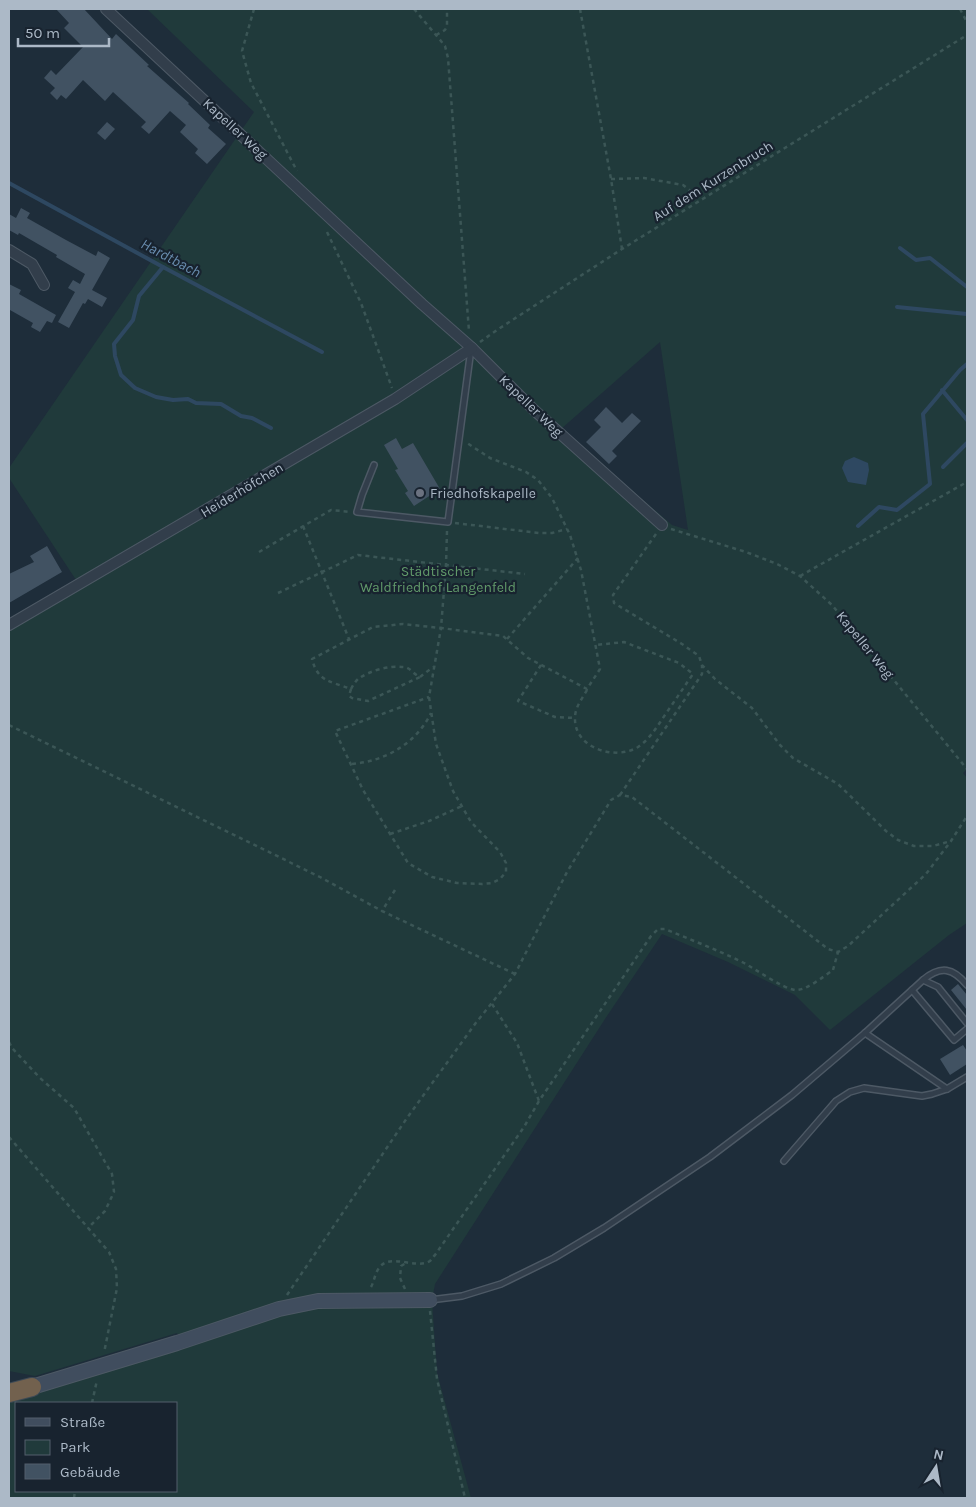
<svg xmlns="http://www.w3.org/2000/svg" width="976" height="1507" viewBox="0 0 976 1507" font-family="Karla,sans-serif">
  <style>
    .green { fill: #203a3b; fill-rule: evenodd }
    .water { fill: #2e4861 }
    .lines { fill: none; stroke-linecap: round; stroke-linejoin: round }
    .stream { stroke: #2e4861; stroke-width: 4 }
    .building { fill: #415262 }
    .lane-casing { stroke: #4d5965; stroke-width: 8 }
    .street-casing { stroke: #4d5965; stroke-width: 12 }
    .secondary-casing { stroke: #4d5965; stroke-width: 16 }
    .highway-casing { stroke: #3d4955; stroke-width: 20 }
    .path { stroke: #3b5656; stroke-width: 2.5; stroke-dasharray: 4 4; stroke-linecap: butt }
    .lane { stroke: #323e4b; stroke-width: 5 }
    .street { stroke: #323e4b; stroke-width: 10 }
    .secondary { stroke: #404d5e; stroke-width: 14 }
    .highway { stroke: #72614e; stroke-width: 18 }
    .worship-dot { fill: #6b7280; stroke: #18232f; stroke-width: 2 }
    .labels { text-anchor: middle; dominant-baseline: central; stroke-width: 4.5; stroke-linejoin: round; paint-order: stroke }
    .street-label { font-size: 14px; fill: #acb9c7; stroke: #18232f }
    .poi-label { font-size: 14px; fill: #acb9c7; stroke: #18232f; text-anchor: start }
    .park-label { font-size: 14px; fill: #619a6a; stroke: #18232f }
    .water-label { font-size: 15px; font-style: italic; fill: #698daf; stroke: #18232f }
  </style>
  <rect width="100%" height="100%" fill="#1e2d3a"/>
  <path class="green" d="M147 9H967V769L963 773 967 778V923L949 935 830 1030 795 995 728 962 662 934 605 1019 435 1284 432 1300 437 1373 471 1498H9V1399L186 1348 177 1333 35 1376 9 1371V628L80 586 9 478V468L254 112ZM660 342 688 530 672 525 561 429ZM16 1403H176V1491H16Z"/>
  <polygon class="water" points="854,457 868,463 869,470 866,485 848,482 842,468 845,461"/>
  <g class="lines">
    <g class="stream">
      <polyline points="9,183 163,267 322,352"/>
      <polyline points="900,248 916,260 930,258 967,287"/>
      <polyline points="163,267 139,296 133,320 114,344 115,356 121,375 135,388 156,397 173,400 188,399 196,403 221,404 241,416 252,418 271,428"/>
      <polyline points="897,307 967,314"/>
      <polyline points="942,390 967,420"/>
      <polyline points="943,467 967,443"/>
      <polyline points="858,526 879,507 897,510 930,484 923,414 960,370 967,364"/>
    </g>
  </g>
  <g class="building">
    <polygon points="56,9 84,9 112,39 116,34 149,65 147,66 189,103 188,104 210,125 208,128 226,144 207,164 195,153 198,149 180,132 186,125 170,111 149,134 141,127 146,122 113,92 105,101 83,80 66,99 61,95 57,100 50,93 55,88 44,78 51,70 56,75 83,47 64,28 69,23"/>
    <polygon points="107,122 115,129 105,140 97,133"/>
    <polygon points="21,208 30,213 27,218 66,240 96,256 98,251 110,258 92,290 107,298 102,307 88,299 85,304 83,303 69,328 58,322 75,292 68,288 73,280 80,284 85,274 56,257 57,255 19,233 18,235 9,230 9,214 16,218"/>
    <polygon points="9,284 21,290 19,294 56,315 52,323 47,321 40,332 31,327 33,323 10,310 9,313"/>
    <polygon points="606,407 622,423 632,413 641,421 612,451 617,456 609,464 586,442 601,427 594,420"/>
    <polygon points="396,438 402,449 413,443 440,489 414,506 405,493 408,491 395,470 398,469 384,445"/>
    <polygon points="47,546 62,572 9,603 9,574 34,562 30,556"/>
    <polygon points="958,984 967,995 967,1010 951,990"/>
    <polygon points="963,1045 967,1051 967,1064 950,1075 940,1059"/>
  </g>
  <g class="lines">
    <defs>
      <g id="lane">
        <polyline points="374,465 362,495 357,512 448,522 471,349"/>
        <path d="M923 980C941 965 953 968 967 985"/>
        <polyline points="912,990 954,1040 967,1029"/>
        <polyline points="865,1033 947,1089"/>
        <polyline points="784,1161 836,1101 850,1092 864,1088 922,1096 932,1094 947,1089 967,1077"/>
        <polyline points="430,1300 462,1296 501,1284 554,1258 604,1228 710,1157 792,1095 865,1033 923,980 938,987 967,1023"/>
      </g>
      <g id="street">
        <polyline points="106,9 422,304 472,348 534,410 662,525"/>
        <polyline points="9,250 32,264 44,285"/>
        <polyline points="9,625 395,399 472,348"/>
      </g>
      <polyline id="secondary" points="32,1387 177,1343 279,1309 318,1301 430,1300"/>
      <polyline id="highway" points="9,1393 32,1387"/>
    </defs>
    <use href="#lane" class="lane-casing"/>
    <use href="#street" class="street-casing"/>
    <use href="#secondary" class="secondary-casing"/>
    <use href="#highway" class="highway-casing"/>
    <g class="path">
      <polyline points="254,9 242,51 251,83 297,171"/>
      <polyline points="414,9 441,41 445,46 448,58 469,331"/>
      <polyline points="580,9 611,179 622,249"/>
      <polyline points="960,9 967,22"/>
      <polyline points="436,35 445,30 447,26 447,9"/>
      <polyline points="611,179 644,178 683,185 701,199"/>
      <polyline points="327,232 361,303 392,388"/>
      <polyline points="480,342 497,330 622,249 967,35"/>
      <polyline points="455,523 539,533 552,533 567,529"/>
      <polyline points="303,526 349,639"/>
      <polyline points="671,529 746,552 777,564 800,576 832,605 967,769"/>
      <polyline points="447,531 446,565 441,628 503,636 528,658 587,689 600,669 581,570 570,535 552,498 538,480 526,472 490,458 467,443"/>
      <polyline points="656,534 613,595 614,603 682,644 699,656 702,665 715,679 752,708 780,745 793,758 838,784 886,831 898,840 914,846 933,846 951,841"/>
      <polyline points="259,552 331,510 351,512"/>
      <polyline points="800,576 967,482"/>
      <polyline points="278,593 358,555 525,574"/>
      <polyline points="507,639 578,558"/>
      <polyline points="541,665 518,701 555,717 575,718"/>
      <polyline points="420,677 433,667"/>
      <path d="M351 689C353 685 355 682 358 679 369 671 389 665 403 667 410 667 413 674 420 677L368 701 352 698 349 696 351 689C330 681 318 682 312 659L373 627 403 624 441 628 429 697 436 744 453 791 471 822 500 852 506 863V872L500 879 492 883 482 884 457 883 432 877 408 863 363 790 335 731 429 697"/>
      <path d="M587 690C582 699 575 707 575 718 574 748 615 761 638 747 651 738 658 725 667 712 676 699 684 687 693 674L679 663 624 642 596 645"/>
      <polyline points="9,725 320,877 382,911"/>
      <path d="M352 764C385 761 416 744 431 713"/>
      <polyline points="620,795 698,680 702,674 702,665"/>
      <polyline points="390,834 429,821 462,806"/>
      <polyline points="395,890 382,911 515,974"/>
      <polyline points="492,1004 517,1043 539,1101"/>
      <polyline points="9,1042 12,1048 40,1078 74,1108 112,1174 114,1192 105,1211 88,1228"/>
      <polyline points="9,1137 109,1252 116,1269 117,1288 104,1353"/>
      <path d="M371 1287C374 1282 375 1273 379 1268 390 1252 415 1270 430 1261 432 1259 433 1257 435 1255L524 1127 539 1101 651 936 658 929H665C691 940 718 950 744 963 757 970 782 988 795 990 806 991 824 976 833 970L838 952"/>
      <polyline points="405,1289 400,1278 401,1266 406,1263"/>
      <polyline points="287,1295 407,1118 475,1024 515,974 567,872 611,800 620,795 632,797 828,949 838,952 848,946 926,874 951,841 967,816"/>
      <polyline points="430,1311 437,1379 465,1498"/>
      <polyline points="92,1403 97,1380"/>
      <polyline points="74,1498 75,1491"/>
    </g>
    <use href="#lane" class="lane"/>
    <use href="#street" class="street"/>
    <use href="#secondary" class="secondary"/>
    <use href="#highway" class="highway"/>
  </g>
  <circle class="worship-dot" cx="420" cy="493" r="5"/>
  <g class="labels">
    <g class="street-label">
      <text transform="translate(235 129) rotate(43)">Kapeller Weg</text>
      <text transform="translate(713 181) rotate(-32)">Auf dem Kurzenbruch</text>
      <text transform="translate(531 406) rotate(44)">Kapeller Weg</text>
      <text transform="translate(242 490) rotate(-31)">Heiderhöfchen</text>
      <text transform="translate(865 645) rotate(51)">Kapeller Weg</text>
    </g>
    <g class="poi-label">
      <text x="430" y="493">Friedhofskapelle</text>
    </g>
    <g class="park-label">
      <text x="438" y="571">Städtischer<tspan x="438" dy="16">Waldfriedhof Langenfeld</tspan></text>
    </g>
    <g class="water-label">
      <text transform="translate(171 258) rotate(28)">Hardtbach</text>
    </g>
  </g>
  <rect width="976" height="1507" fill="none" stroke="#acb9c7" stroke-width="20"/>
  <rect x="15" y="1402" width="162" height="90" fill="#18232f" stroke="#535f6c"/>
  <rect x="25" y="1418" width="25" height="8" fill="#404d5e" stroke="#535f6c"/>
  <text x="60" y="1427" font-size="15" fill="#acb9c7">Straße</text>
  <rect x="25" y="1440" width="25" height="15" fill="#203a3b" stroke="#535f6c"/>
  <text x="60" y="1452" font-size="15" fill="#acb9c7">Park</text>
  <rect x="25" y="1464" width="25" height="15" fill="#415262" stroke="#535f6c"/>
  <text x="60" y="1477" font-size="15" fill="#acb9c7">Gebäude</text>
  <g transform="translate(936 1467) rotate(12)" stroke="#18232f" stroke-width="4" paint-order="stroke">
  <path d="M0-4L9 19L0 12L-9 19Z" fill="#acb9c7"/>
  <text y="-8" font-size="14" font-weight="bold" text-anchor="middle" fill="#acb9c7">N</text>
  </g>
  <path d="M18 38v8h91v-8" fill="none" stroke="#acb9c7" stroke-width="2.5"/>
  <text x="25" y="38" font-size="15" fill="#acb9c7" stroke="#18232f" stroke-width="4" paint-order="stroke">50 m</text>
</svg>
